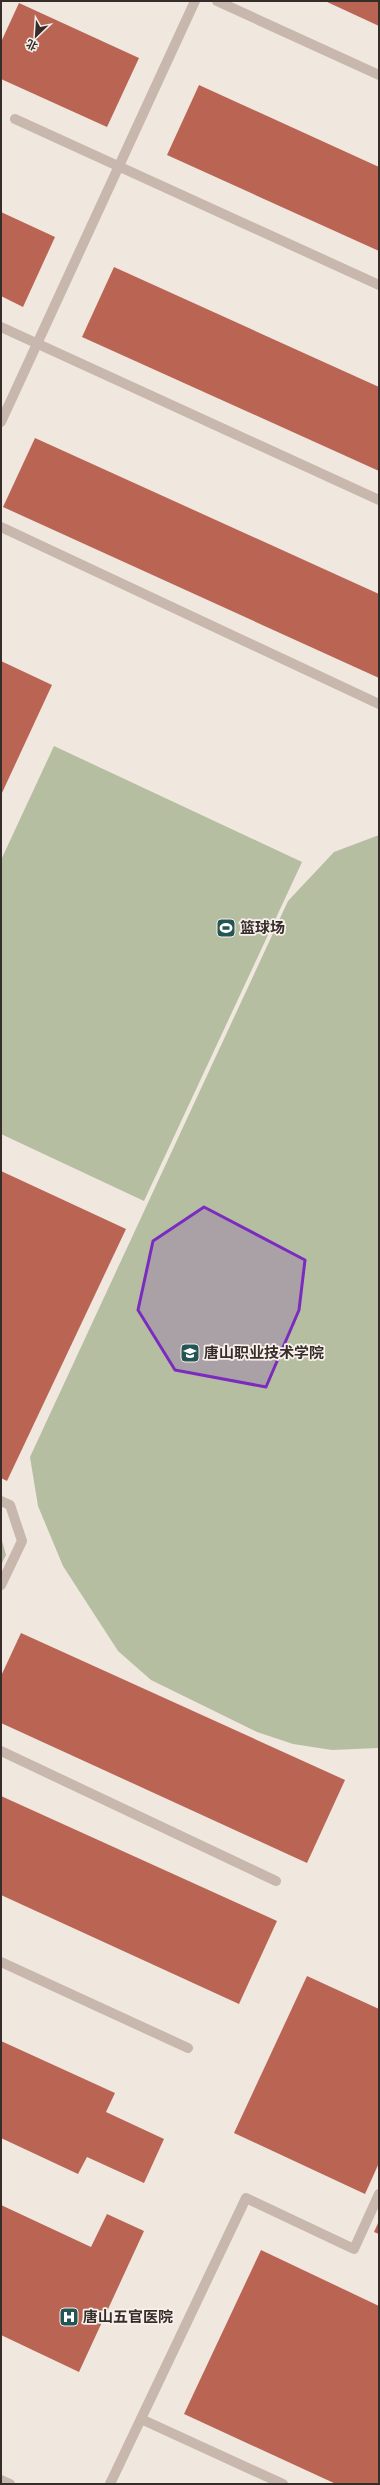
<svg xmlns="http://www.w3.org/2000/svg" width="380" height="2485" viewBox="0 0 380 2485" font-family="Signika,'Noto Sans SC',sans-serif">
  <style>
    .green { fill: #b6bea1 }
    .building { fill: #ba6554 }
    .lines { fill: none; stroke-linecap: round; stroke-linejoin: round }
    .lane { stroke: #c8b7ac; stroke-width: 10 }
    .street { stroke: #c8b7ac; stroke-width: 10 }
    .marked { fill: #7b2cbf; fill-opacity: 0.2; stroke: #7b2cbf; stroke-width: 3; stroke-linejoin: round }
    .labels { text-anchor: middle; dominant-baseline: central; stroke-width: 3.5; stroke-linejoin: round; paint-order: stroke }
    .poi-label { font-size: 15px; font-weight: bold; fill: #362d2a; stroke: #f8f1eb; text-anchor: start }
  </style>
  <rect width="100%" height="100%" fill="#f0e7df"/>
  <g class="green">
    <polygon points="54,746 302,862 144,1201 1,1134 1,860"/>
    <polygon points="379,835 379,1748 332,1750 293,1744 257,1732 151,1680 118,1651 63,1566 38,1506 30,1457 288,901 334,852"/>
    <polygon points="1,1537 6,1555 1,1565"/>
  </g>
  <g class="building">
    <polygon points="325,1 379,1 379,26"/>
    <polygon points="19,3 139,58 107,127 1,79 1,42"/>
    <polygon points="199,85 379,167 379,251 167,155"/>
    <polygon points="1,212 55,237 23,307 1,296"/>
    <polygon points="114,267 379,387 379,471 82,337"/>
    <polygon points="35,438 379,594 379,678 3,507"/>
    <polygon points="1,661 52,685 1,795"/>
    <polygon points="1,1171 126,1229 7,1481 1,1478"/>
    <polygon points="21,1633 345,1780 307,1863 1,1723 1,1676"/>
    <polygon points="1,1796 277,1921 239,2004 1,1895"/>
    <polygon points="307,1976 379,2009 379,2163 365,2194 234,2133"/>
    <polygon points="1,2041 115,2093 106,2112 164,2139 144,2183 87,2157 78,2174 1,2138"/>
    <polygon points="1,2205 91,2247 107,2214 144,2231 79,2372 1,2335"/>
    <polygon points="379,2221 379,2234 374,2232"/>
    <polygon points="261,2250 379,2306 379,2484 336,2484 184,2414"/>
  </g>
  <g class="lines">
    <g class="lane">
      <polyline points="15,119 379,285"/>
      <polyline points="1,327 379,500"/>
      <polyline points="1,1501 10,1505 22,1541 1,1585"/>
      <polyline points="1,1751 276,1881"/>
      <polyline points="1,1962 188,2048"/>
      <polyline points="141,2419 283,2484"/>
      <polyline points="110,2484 246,2198 354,2249 379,2194"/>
    </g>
    <g class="street">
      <polyline points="217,1 379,75"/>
      <polyline points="1,422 195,1"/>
      <polyline points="1,527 379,704"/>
      <polyline points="1,2480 10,2484"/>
    </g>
  </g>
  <path class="marked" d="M204 1207 305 1260 299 1310 266 1387 175 1370 138 1310 153 1241Z"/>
  <defs>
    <symbol id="stadium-square" viewBox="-11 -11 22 22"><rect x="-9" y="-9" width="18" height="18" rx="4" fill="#245454" stroke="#f8f1eb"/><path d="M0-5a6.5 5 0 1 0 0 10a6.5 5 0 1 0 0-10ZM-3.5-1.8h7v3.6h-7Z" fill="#fff"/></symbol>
    <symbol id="university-square" viewBox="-11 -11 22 22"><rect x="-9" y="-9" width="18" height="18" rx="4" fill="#245454" stroke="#f8f1eb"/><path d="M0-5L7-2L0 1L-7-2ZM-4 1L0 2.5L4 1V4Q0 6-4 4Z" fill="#fff"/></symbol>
    <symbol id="hospital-square" viewBox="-11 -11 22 22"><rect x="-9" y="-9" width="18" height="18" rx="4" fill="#245454" stroke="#f8f1eb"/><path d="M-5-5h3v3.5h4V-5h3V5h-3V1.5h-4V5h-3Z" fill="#fff"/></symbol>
  </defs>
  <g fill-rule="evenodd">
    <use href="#stadium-square" x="215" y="917" width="22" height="22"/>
    <use href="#university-square" x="179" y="1342" width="22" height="22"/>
    <use href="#hospital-square" x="58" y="2306" width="22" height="22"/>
  </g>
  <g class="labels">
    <g class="poi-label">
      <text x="240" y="928">篮球场</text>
      <text x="204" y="1353">唐山职业技术学院</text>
      <text x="83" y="2317">唐山五官医院</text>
    </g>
  </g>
  <rect width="380" height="2485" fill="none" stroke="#362d2a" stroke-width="4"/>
  <g transform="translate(36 36) rotate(205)" stroke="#f8f1eb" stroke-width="3" paint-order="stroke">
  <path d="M0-3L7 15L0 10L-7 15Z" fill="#362d2a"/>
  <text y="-6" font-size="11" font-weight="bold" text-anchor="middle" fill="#362d2a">北</text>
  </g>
</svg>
